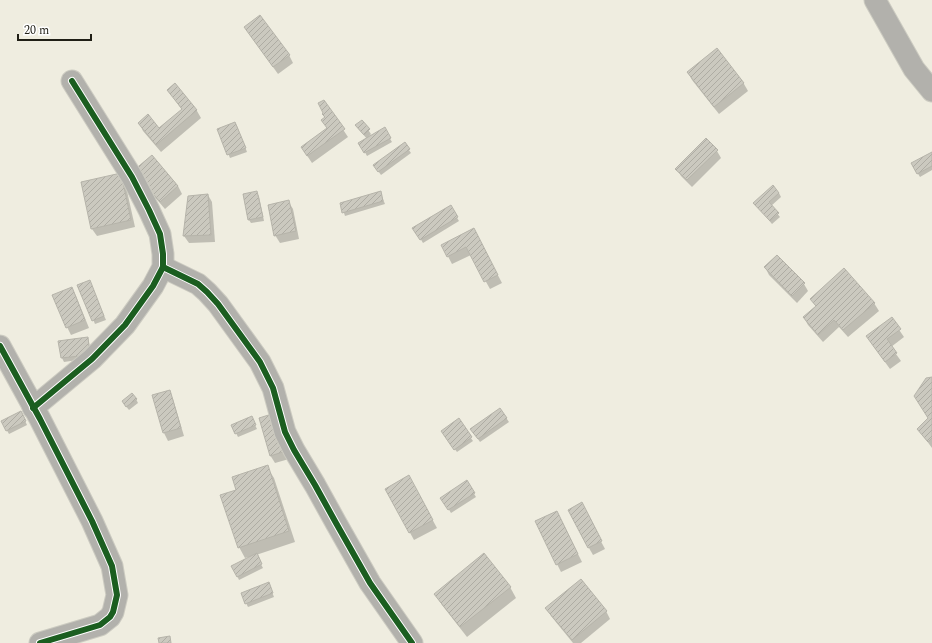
<svg xmlns="http://www.w3.org/2000/svg" width="932" height="643" viewBox="0 0 932 643" font-family="Spectral,serif">
  <style>
    .shadow { fill: #0003 }
    .building { fill: url(#building-hatch); stroke: #b6b4aa }
    .lines { fill: none; stroke-linecap: round; stroke-linejoin: round }
    .street-casing { stroke: #cccbc1; stroke-width: 23 }
    .street { stroke: #b2b1ac; stroke-width: 21 }
    .cycleway-casing { stroke: #fff; stroke-width: 8 }
    .cycleway { stroke: #1b5e20; stroke-width: 6 }
  </style>
  <defs>
    <pattern id="building-hatch" width="6" height="6" patternUnits="userSpaceOnUse"><rect width="6" height="6" fill="#cbc9bf"/><path d="M-1 1l2-2M0 6l6-6M5 7l2-2" fill="none" stroke="#aeaca3"/></pattern>
  </defs>
  <rect width="100%" height="100%" fill="#efede0"/>
  <g class="shadow">
    <polygon points="250,35 289,55 293,63 278,74"/>
    <polygon points="717,50 744,84 748,91 719,114 692,80 688,72"/>
    <polygon points="175,85 197,111 201,118 161,152 143,131 139,123 159,129 182,110 168,90"/>
    <polygon points="324,101 348,137 312,163 306,154 328,129 323,114"/>
    <polygon points="362,121 371,134 367,139 384,129 392,142 367,156 360,143 367,139 356,126"/>
    <polygon points="237,126 247,152 230,158 218,129"/>
    <polygon points="404,143 411,153 381,175 376,168"/>
    <polygon points="717,151 721,158 692,187 681,176 677,169"/>
    <polygon points="932,153 932,170 920,177 912,164"/>
    <polygon points="152,156 178,186 182,194 165,209 139,179"/>
    <polygon points="125,182 135,227 97,236 92,229 82,183"/>
    <polygon points="256,192 259,196 264,221 251,223 249,220"/>
    <polygon points="380,192 385,204 345,216 341,204"/>
    <polygon points="779,193 781,197 771,206 780,217 772,224 757,206"/>
    <polygon points="208,195 212,202 215,242 189,243 184,236"/>
    <polygon points="288,201 293,209 299,239 280,243 275,235"/>
    <polygon points="450,206 459,221 423,243 414,228"/>
    <polygon points="478,237 502,283 490,289 471,255 452,264 442,245"/>
    <polygon points="765,267 804,284 808,291 797,303 769,275"/>
    <polygon points="91,285 106,320 95,324 79,286"/>
    <polygon points="72,288 76,296 89,328 71,335 67,327"/>
    <polygon points="812,299 874,303 879,311 848,337 839,327 823,342 808,325 804,318 816,307"/>
    <polygon points="891,318 904,337 891,347 901,361 890,369 872,344"/>
    <polygon points="87,338 89,342 91,358 64,362 62,358 59,342"/>
    <polygon points="932,378 932,448 918,429 929,418"/>
    <polygon points="169,391 173,399 184,436 168,441 164,433 153,396"/>
    <polygon points="136,399 138,403 129,410 125,405"/>
    <polygon points="500,409 509,422 480,442 473,432"/>
    <polygon points="21,412 27,425 9,434 2,422"/>
    <polygon points="275,414 289,459 275,463 270,455"/>
    <polygon points="458,420 473,441 457,452 444,435"/>
    <polygon points="253,421 257,429 238,437 232,425"/>
    <polygon points="267,467 274,478 295,542 256,555 263,568 239,580 233,567 250,558 249,557 245,558 239,547 237,490"/>
    <polygon points="467,482 476,497 451,513 442,498"/>
    <polygon points="413,484 437,528 414,540 386,489"/>
    <polygon points="585,511 605,549 593,555 589,548"/>
    <polygon points="561,520 582,562 561,572 557,564"/>
    <polygon points="270,587 274,597 248,607 246,603"/>
    <polygon points="510,587 516,598 467,637 442,605 435,594"/>
    <polygon points="547,608 606,611 610,619 581,643 573,643 551,616"/>
  </g>
  <g class="building">
    <polygon points="260,15 290,55 273,67 244,27"/>
    <polygon points="717,48 744,83 714,107 687,72"/>
    <polygon points="175,83 197,110 156,145 138,123 148,114 159,128 182,109 167,90"/>
    <polygon points="324,100 345,129 307,156 301,147 327,128 321,120 325,117 322,114 323,113 318,103"/>
    <polygon points="362,120 370,129 364,135 355,125"/>
    <polygon points="235,122 246,148 227,155 217,129"/>
    <polygon points="385,127 391,138 364,153 358,143"/>
    <polygon points="706,138 718,150 687,180 675,169"/>
    <polygon points="405,142 410,149 378,172 373,165"/>
    <polygon points="932,152 932,166 917,174 911,163"/>
    <polygon points="152,155 178,186 160,202 133,171"/>
    <polygon points="121,173 131,220 91,229 81,182"/>
    <polygon points="773,185 779,193 769,202 779,213 770,221 753,203"/>
    <polygon points="257,191 263,217 248,220 243,194"/>
    <polygon points="381,191 383,201 342,213 340,203"/>
    <polygon points="208,194 211,235 183,236 188,196"/>
    <polygon points="289,200 296,231 274,236 268,205"/>
    <polygon points="451,205 458,217 420,240 412,228"/>
    <polygon points="474,228 498,275 484,282 466,247 447,257 441,245"/>
    <polygon points="777,255 805,283 792,296 764,267"/>
    <polygon points="844,268 875,303 843,330 834,320 818,335 803,317 816,306 810,299"/>
    <polygon points="90,280 104,316 92,321 77,285"/>
    <polygon points="72,287 85,320 66,328 52,295"/>
    <polygon points="892,317 901,329 887,339 897,353 885,362 866,336"/>
    <polygon points="88,337 90,355 61,358 58,341"/>
    <polygon points="932,377 932,438 928,442 917,429 928,418 914,396 926,378"/>
    <polygon points="170,390 181,428 163,433 152,395"/>
    <polygon points="132,393 137,399 126,407 122,401"/>
    <polygon points="500,408 507,418 478,439 470,429"/>
    <polygon points="21,411 26,421 6,431 1,421"/>
    <polygon points="275,413 286,451 270,456 259,418"/>
    <polygon points="252,416 256,425 235,434 231,425"/>
    <polygon points="459,418 472,437 454,450 441,431"/>
    <polygon points="268,465 289,531 238,548 220,495 236,490 232,477"/>
    <polygon points="409,475 433,520 409,533 385,489"/>
    <polygon points="467,480 475,493 448,510 440,498"/>
    <polygon points="582,502 602,541 588,548 568,510"/>
    <polygon points="557,511 578,554 556,565 535,521"/>
    <polygon points="257,553 262,564 237,577 231,566"/>
    <polygon points="484,553 511,587 460,627 434,594"/>
    <polygon points="581,579 607,611 572,640 545,608"/>
    <polygon points="269,582 273,593 245,604 241,593"/>
    <polygon points="170,636 171,643 159,643 158,638"/>
  </g>
  <g class="lines">
    <defs>
      <g id="street">
        <polyline points="875,0 914,69 932,91"/>
        <polyline points="163,267 198,284 207,292 218,304 260,362 273,388 285,432 294,450 315,485 336,523 370,583 412,643"/>
        <polyline points="0,346 40,419 92,521 112,566 117,595 113,612 110,617 100,625 40,643"/>
        <polyline points="33,408 92,359 125,325 153,286 163,267 163,254 160,234 149,210 132,177 72,81"/>
      </g>
    </defs>
    <use href="#street" class="street-casing"/>
    <use href="#street" class="street"/>
    <defs>
      <g id="cycleway">
        <polyline points="163,267 198,284 207,292 218,304 260,362 273,388 285,432 294,450 315,485 336,523 370,583 412,643"/>
        <polyline points="0,346 40,419 92,521 112,566 117,595 113,612 110,617 100,625 40,643"/>
        <polyline points="33,408 92,359 125,325 153,286 163,267 163,254 160,234 149,210 132,177 72,81"/>
      </g>
    </defs>
    <use href="#cycleway" class="cycleway-casing"/>
    <use href="#cycleway" class="cycleway"/>
  </g>
  <path d="M18 34v6h73v-6" fill="none" stroke="#201f16" stroke-width="2"/>
  <text x="24" y="34" font-size="12" fill="#201f16" stroke="#ffffff" stroke-width="3" paint-order="stroke">20 m</text>
</svg>
